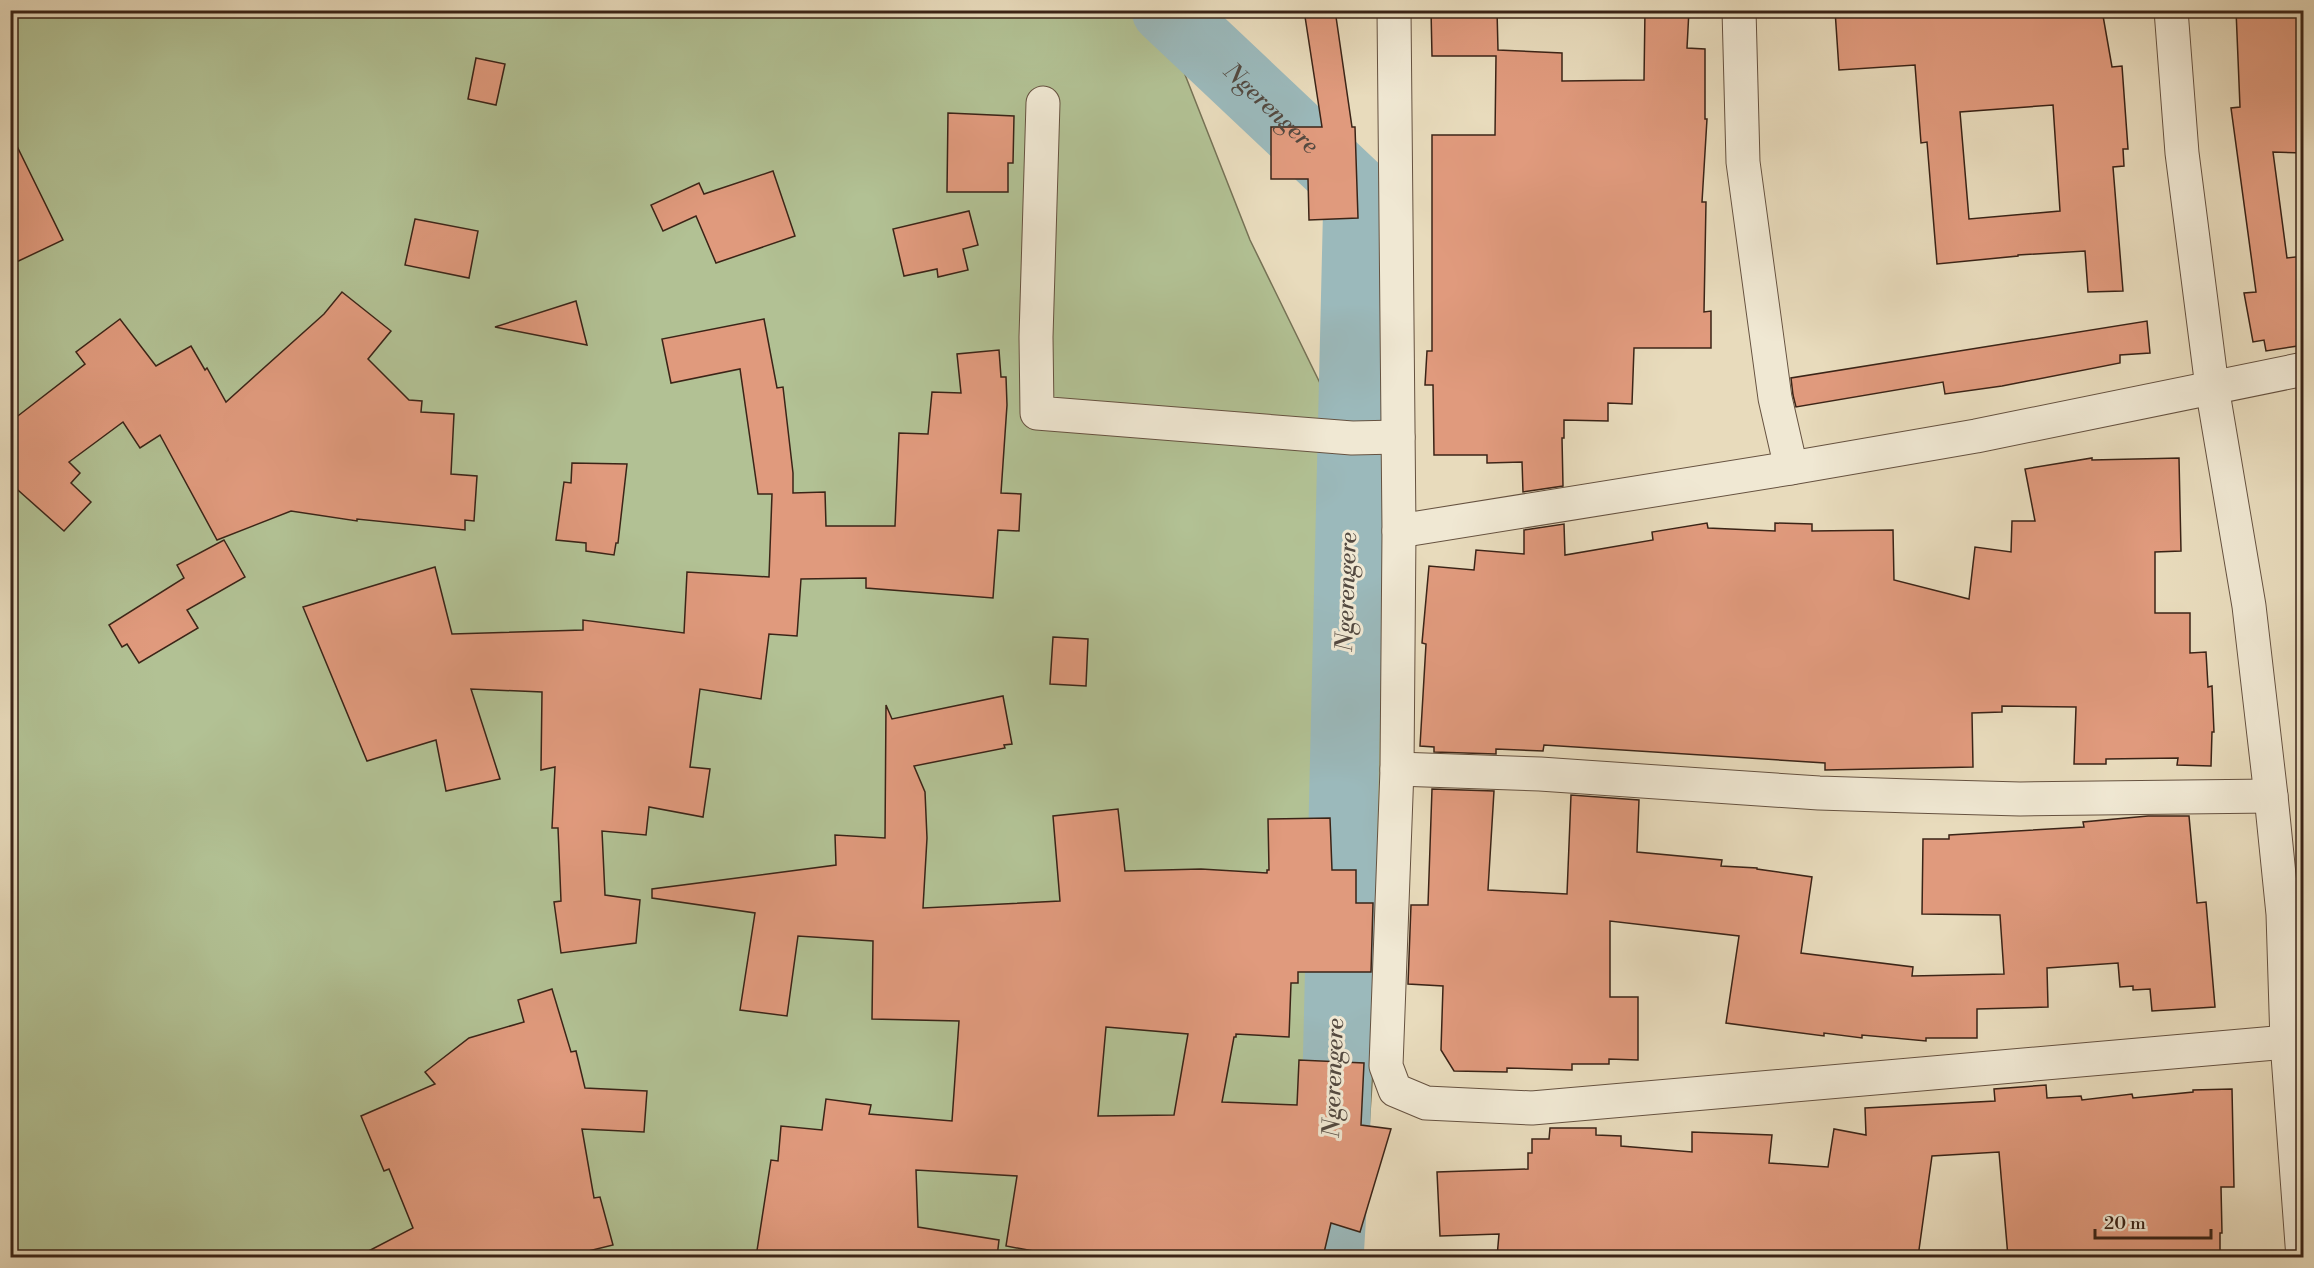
<svg xmlns="http://www.w3.org/2000/svg" width="2314" height="1268" viewBox="0 0 2314 1268" font-family="'Libre Bodoni',serif">
  <style>
    .green { fill: #b2c194; stroke: #767256; stroke-width: 1.5 }
    .lines { fill: none; stroke-linecap: round; stroke-linejoin: round }
    .river { stroke: #9bb9bb; stroke-width: 69 }
    .building { fill: #e09a7d; stroke: #3b2417; stroke-width: 1.5; fill-rule: evenodd }
    .minor-casing { stroke: #665240; stroke-width: 35 }
    .minor { stroke: #f0e8d3; stroke-width: 33 }
    .labels { text-anchor: middle; dominant-baseline: central; stroke-width: 6; stroke-linejoin: round; paint-order: stroke }
    .water-label { font-size: 24px; font-style: italic; fill: #534940; stroke: #f0e8d3 }
  </style>
  <rect width="100%" height="100%" fill="#e8dbbc"/>
  <filter id="stains"><feTurbulence type="fractalNoise" baseFrequency=".00333" numOctaves="4"/><feColorMatrix values="0 0 0 0 .2 0 0 0 0 .09 0 0 0 0 .02 0 0 0 .5 -.17"/></filter>
  <radialGradient id="worn" r=".72"><stop offset=".6" stop-color="#630" stop-opacity="0"/><stop offset="1" stop-color="#630" stop-opacity=".3"/></radialGradient>
  <polygon class="green" points="10,11 1160,11 1250,240 1408,563 1360,1257 11,1257"/>
  <g class="lines">
    <path class="river" id="s1" d="M1166 10 1358 191 1335 1161 1329 1258"/>
  </g>
  <g class="building">
    <polygon points="1304,10 1335,10 1352,127 1355,127 1358,218 1309,220 1308,179 1271,179 1271,127 1322,127"/>
    <polygon points="1431,10 1497,10 1498,50 1562,53 1562,81 1644,80 1645,10 1689,10 1687,48 1705,49 1705,119 1707,119 1702,202 1706,202 1704,312 1711,311 1711,348 1634,348 1632,404 1608,403 1608,421 1564,420 1564,438 1562,438 1563,486 1523,492 1522,462 1487,463 1487,455 1434,455 1433,385 1425,385 1427,351 1432,351 1432,135 1495,135 1496,56 1432,56"/>
    <path d="M1835 10H2102L2112 67 2122 66 2128 149H2123L2124 166 2113 167 2123 291 2088 292 2085 251 2018 255V256L1937 264 1927 142 1921 143 1915 65 1839 70ZM2053 105 2060 211 1969 219 1960 112Z"/>
    <polygon points="2236,10 2304,10 2304,153 2273,152 2287,258 2304,256 2304,345 2266,351 2264,340 2253,342 2244,293 2256,292 2231,108 2240,107"/>
    <polygon points="476,58 505,64 496,105 468,99"/>
    <polygon points="948,113 1014,116 1013,163 1008,163 1008,192 947,192"/>
    <polygon points="10,132 63,240 10,265"/>
    <polygon points="773,171 795,236 716,263 696,216 663,231 651,205 699,183 704,194"/>
    <polygon points="969,211 978,245 963,249 968,270 938,277 937,269 904,276 893,229"/>
    <polygon points="415,219 478,231 469,278 405,265"/>
    <polygon points="342,292 391,331 368,359 409,400 422,401 421,412 454,414 451,474 477,476 474,521 465,520 465,530 357,519 357,521 291,511 217,540 160,435 140,448 123,422 69,462 80,473 71,483 91,502 64,531 10,483 10,422 85,364 76,352 120,319 156,366 191,346 205,370 207,368 226,402 324,314"/>
    <polygon points="576,301 587,345 495,327"/>
    <polygon points="764,319 777,388 783,387 793,473 793,493 825,492 826,526 895,526 899,433 928,434 932,392 961,393 957,354 999,350 1001,377 1006,377 1007,405 1001,493 1021,494 1019,531 998,530 993,598 866,588 866,578 801,579 797,636 769,634 761,699 700,689 690,767 710,769 703,817 649,807 646,835 602,831 605,895 640,900 636,943 561,953 554,902 561,901 558,828 552,828 555,767 541,770 542,692 471,689 500,779 446,791 436,740 367,761 303,607 435,567 452,634 583,630 583,620 684,633 687,572 769,577 772,494 758,494 740,369 671,383 662,339"/>
    <polygon points="2147,321 2150,353 2120,355 2120,363 2002,386 1945,394 1943,382 1796,407 1793,395 1791,378"/>
    <polygon points="2092,458 2092,460 2179,458 2181,551 2155,552 2155,613 2190,613 2190,653 2206,652 2208,687 2212,686 2214,732 2212,732 2211,766 2177,765 2178,758 2106,759 2106,764 2074,764 2076,707 2002,706 2002,712 1972,713 1973,767 1825,770 1825,763 1544,745 1543,751 1496,749 1496,754 1434,752 1434,747 1420,746 1426,644 1422,643 1429,566 1474,570 1476,550 1524,554 1524,530 1564,524 1565,555 1653,540 1652,532 1707,523 1708,528 1775,531 1775,523 1812,524 1812,531 1893,530 1894,580 1969,599 1975,547 2011,552 2012,521 2035,521 2025,469"/>
    <polygon points="572,463 627,464 618,543 616,543 614,555 586,551 586,543 556,540 564,482 571,483"/>
    <polygon points="224,540 245,577 187,610 198,628 139,663 127,644 122,647 109,625 184,578 177,565"/>
    <polygon points="1053,637 1088,639 1086,686 1050,684"/>
    <path d="M1003 696 1012 744 1004 745 1005 748 914 766 925 792 927 838 923 908 1060 901 1053 816 1118 809 1125 871 1201 869 1267 873V870H1269L1268 819 1330 818 1332 870H1356V903H1373L1371 972H1298V983H1291L1289 1037 1236 1034V1037H1234L1222 1102 1297 1105 1299 1060 1364 1063 1361 1125 1391 1129 1360 1232 1331 1223 1323 1257H1066L1006 1246 1017 1176 916 1170 918 1227 999 1240 997 1257H756L771 1160 778 1161 781 1126 822 1130 826 1099 871 1105 869 1114 952 1121 959 1021 872 1019 873 941 798 936 787 1016 740 1010 755 913 652 898V889L836 865 835 835 885 838 886 705 892 719ZM1106 1027 1188 1034 1174 1115 1098 1116Z"/>
    <polygon points="1432,789 1494,791 1488,890 1567,894 1571,795 1639,800 1637,852 1722,860 1721,866 1757,868 1757,869 1812,877 1801,953 1913,967 1912,976 2004,974 2000,915 1922,914 1923,839 1949,839 1949,835 2084,827 2083,822 2148,816 2189,816 2197,903 2206,902 2215,1007 2152,1011 2150,989 2133,990 2133,986 2120,987 2118,963 2047,968 2048,1007 1977,1009 1977,1038 1926,1038 1926,1041 1862,1035 1862,1038 1824,1033 1824,1036 1726,1023 1739,936 1610,921 1610,997 1638,997 1638,1060 1609,1059 1609,1064 1572,1064 1572,1070 1507,1068 1507,1072 1454,1071 1441,1050 1443,986 1408,984 1411,905 1428,905"/>
    <polygon points="552,989 571,1052 576,1051 585,1088 647,1091 644,1132 582,1129 594,1198 600,1197 613,1245 564,1257 357,1257 413,1228 389,1169 384,1171 361,1116 435,1084 425,1072 469,1038 524,1022 518,1000"/>
    <polygon points="2046,1085 2047,1098 2081,1096 2082,1100 2132,1094 2133,1098 2193,1092 2193,1090 2232,1089 2234,1187 2221,1187 2222,1233 2220,1233 2220,1257 2008,1257 1999,1152 1932,1156 1918,1257 1497,1257 1499,1234 1440,1236 1437,1172 1528,1169 1528,1153 1532,1153 1532,1139 1549,1139 1550,1128 1596,1128 1596,1135 1621,1136 1621,1146 1692,1152 1692,1132 1772,1135 1769,1163 1828,1167 1834,1129 1866,1135 1865,1108 1995,1101 1994,1089"/>
  </g>
  <g class="lines">
    <defs>
      <g id="minor">
        <polyline points="1394,10 1399,531 1397,769 1386,1066 1395,1090 1426,1103 1532,1108 2287,1042"/>
        <polyline points="1739,10 1743,162 1775,398 1791,468"/>
        <polyline points="2171,10 2182,153 2212,387 2249,606 2271,796 2283,914 2287,1042 2303,1258"/>
        <polyline points="1043,103 1036,337 1037,413 1352,438 1398,437"/>
        <polyline points="1399,531 1791,468 1976,436 2304,369"/>
        <polyline points="1397,769 1540,774 1819,793 1911,796 2020,799 2271,796"/>
      </g>
    </defs>
    <use href="#minor" class="minor-casing"/>
    <use href="#minor" class="minor"/>
  </g>
  <g class="labels">
    <g class="water-label">
      <text stroke="none"><textPath href="#s1" startOffset="144">Ngerengere</textPath></text>
      <text transform="translate(1347 592) rotate(-88)">Ngerengere</text>
      <text transform="translate(1334 1078) rotate(-88)">Ngerengere</text>
    </g>
  </g>
  <rect width="2314" height="1268" fill="none" stroke="#e8dbbc" stroke-width="36"/>
  <rect x="12" y="12" width="2290" height="1244" fill="none" stroke="#3b2417" stroke-width="3"/>
  <rect x="18" y="18" width="2278" height="1232" fill="none" stroke="#3b2417" stroke-width="1.5"/>
  <path d="M2095 1229v9h116v-9" fill="none" stroke="#3b2417" stroke-width="3"/>
  <text x="2104" y="1229" font-size="18" fill="#3b2417" stroke="#f0e8d3" stroke-width="4.5" paint-order="stroke">20 m</text>
  <rect width="100%" height="100%" filter="url(#stains)"/>
  <rect width="100%" height="100%" fill="url(#worn)"/>
</svg>
